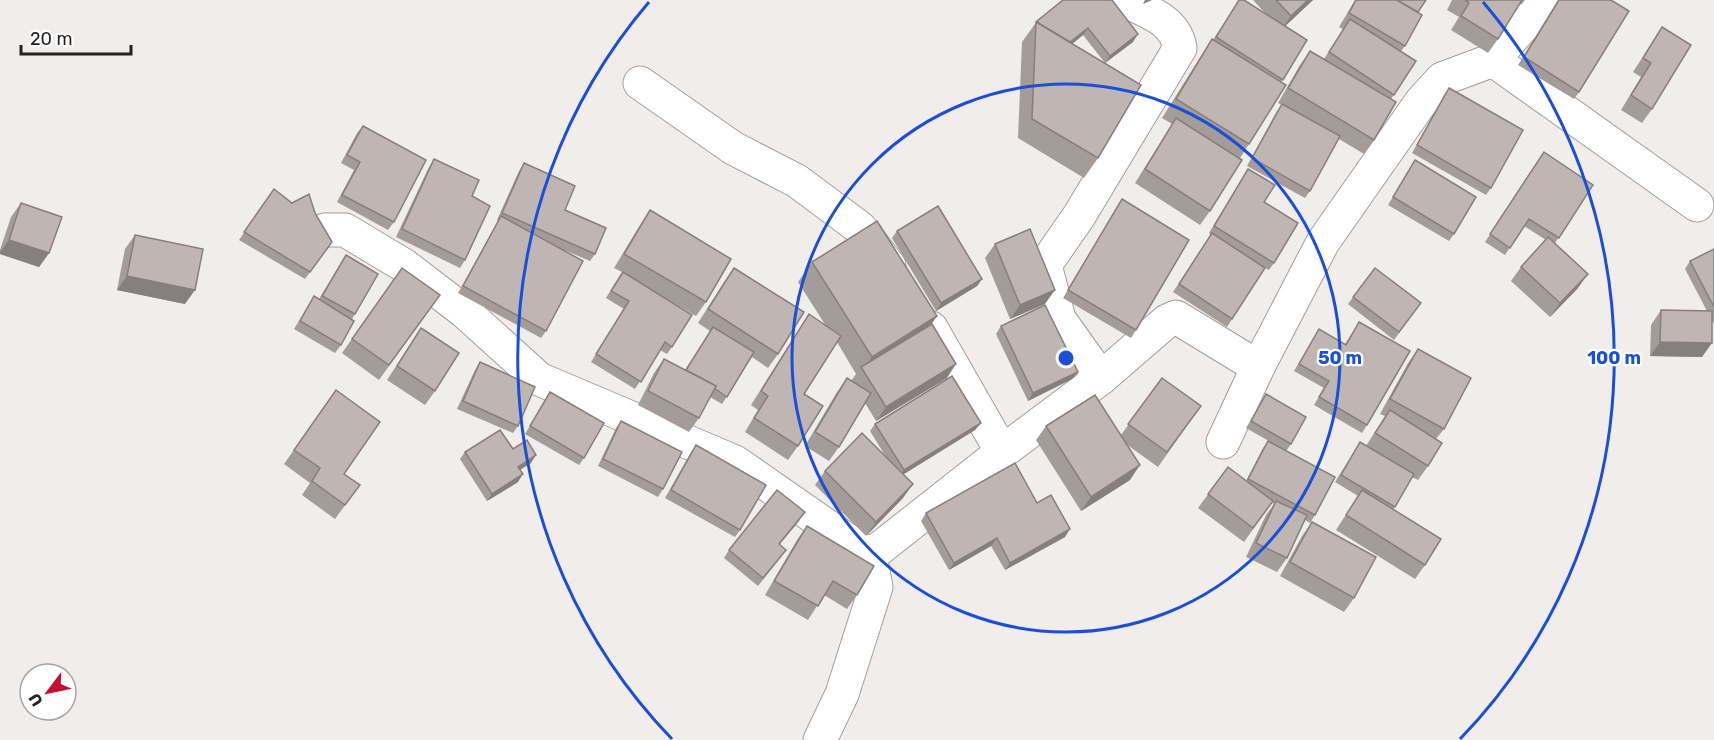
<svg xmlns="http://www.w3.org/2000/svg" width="1714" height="740" viewBox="0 0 1714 740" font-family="Rubik,sans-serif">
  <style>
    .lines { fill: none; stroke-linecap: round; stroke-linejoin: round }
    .street-casing { stroke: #9f9f9f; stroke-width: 35 }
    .street { stroke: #fff; stroke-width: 33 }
    .wall { fill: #a49c99 }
    .shaded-wall { fill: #867f7d }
    .building { fill: #bfb5b2; stroke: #867f7d; stroke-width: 1.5 }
    .ring { fill: none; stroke: #1d4ed8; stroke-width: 3 }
    .centre { fill: #1d4ed8; stroke: #fff; stroke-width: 3 }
    .ring-label { font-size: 18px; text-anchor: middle; font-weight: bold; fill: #1d4ed8; stroke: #fff; stroke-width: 4.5; stroke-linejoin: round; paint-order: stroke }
  </style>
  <rect width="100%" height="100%" fill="#f1edea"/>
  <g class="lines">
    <defs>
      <g id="street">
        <polyline points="1493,60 1697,205"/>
        <polyline points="640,83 733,148 797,181 860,228 889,266"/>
        <polyline points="325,230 345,230 405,266 465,312 539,379 735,462 870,556"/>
        <polyline points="931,328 1002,452"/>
        <path d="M1101 378 1059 319 1045 265 1079 216 1180 48C1175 19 1147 12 1124 0"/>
        <polyline points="1223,442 1258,367 1323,242 1421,102 1442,79 1493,60 1546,0"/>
        <polyline points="820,740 842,694 876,587 870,556 1002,452 1101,378 1167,321 1176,317 1258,367"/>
      </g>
    </defs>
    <use href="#street" class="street-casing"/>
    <use href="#street" class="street"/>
  </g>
  <g class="wall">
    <polygon points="1063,0 1133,42 1105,63 1083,35 1072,44 1098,158 1084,178 1018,138 1022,42 1037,21"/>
    <polygon points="1239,0 1265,13 1253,0 1313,0 1285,26 1307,40 1281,82 1249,144 1240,158 1210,211 1200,225 1135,183 1172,124 1162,118 1199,59 1212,39 1213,40"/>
    <polygon points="1355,0 1426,0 1418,12 1405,46 1401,51 1416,61 1391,99 1374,140 1364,154 1339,139 1310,191 1305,198 1247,166 1277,111 1282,105 1278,103 1300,65 1310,51 1324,59 1343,29 1339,27"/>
    <polygon points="1452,0 1525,0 1521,5 1520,3 1498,39 1488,53 1451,30 1459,17 1447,10"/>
    <polygon points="1558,0 1611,0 1579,92 1574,99 1518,65"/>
    <polygon points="1662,27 1652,109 1642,123 1621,110 1641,77 1633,72"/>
    <polygon points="1449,88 1491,188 1486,195 1412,153 1444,95"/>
    <polygon points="363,126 394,222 388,230 337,202 354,170 341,163 357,133"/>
    <polygon points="1544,152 1593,185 1555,243 1578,288 1550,317 1511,281 1521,267 1546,240 1524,226 1505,255 1485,242"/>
    <polygon points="434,159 472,196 465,260 460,268 396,237 429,167"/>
    <polygon points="1415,160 1454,234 1449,241 1388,205"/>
    <polygon points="524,163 565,210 595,254 590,261 564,250 546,331 541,338 458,293 498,221 497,220 519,171"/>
    <polygon points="1248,169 1264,202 1274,263 1269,270 1265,268 1227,327 1173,292 1211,235 1209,233"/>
    <polygon points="274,189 292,203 332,242 305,279 239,240"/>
    <polygon points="1122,199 1136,330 1131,338 1063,298"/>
    <polygon points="21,203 49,253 39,267 0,254 0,250 11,217"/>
    <polygon points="650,210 706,302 696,316 642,284 672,347 667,354 660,350 635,389 591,362 624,309 606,298 622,272 614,268 640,225"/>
    <polygon points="897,231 982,279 977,286 936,311 892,238"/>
    <polygon points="135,235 185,304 117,290 125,249"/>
    <polygon points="995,244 1045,304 1010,319 985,258"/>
    <polygon points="1714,249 1714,324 1712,320 1702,357 1650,356 1651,325 1661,310 1707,311 1685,269 1690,261"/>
    <polygon points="346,255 355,314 352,319 341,345 335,353 294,329 314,296 319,299"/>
    <polygon points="812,262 937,316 931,324 947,378 876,421 865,403 839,447 829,461 805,446 837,392 847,378 851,381 856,374 837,342 804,394 798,446 788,460 745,432 758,410 751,405 799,329 809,314 826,326 798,282"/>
    <polygon points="402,268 440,295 379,380 342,353"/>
    <polygon points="734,268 778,354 768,368 752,357 722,404 710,397 699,418 689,432 638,405 654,373 664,359 685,370 710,331 698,323 724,282"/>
    <polygon points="1375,268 1421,303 1394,340 1348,304"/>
    <polygon points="1359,322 1367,425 1362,433 1314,405 1324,388 1294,371 1319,329 1345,344"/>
    <polygon points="1001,326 1078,372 1072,379 1028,401 996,334"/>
    <polygon points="421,328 435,391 425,405 387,380"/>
    <polygon points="1418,349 1444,429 1436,439 1428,466 1418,480 1412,477 1393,510 1425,565 1415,579 1336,530 1358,496 1335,482 1360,442 1366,446 1385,416 1380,414 1408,363"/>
    <polygon points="480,362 518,426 513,433 457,409 475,370"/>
    <polygon points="1162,378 1201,406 1158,467 1126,444 1130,480 1081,511 1036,440 1046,426 1121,435"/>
    <polygon points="336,390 344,474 360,485 335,519 302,495 310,483 284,464"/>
    <polygon points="550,392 584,458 579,465 525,434"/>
    <polygon points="1266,394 1291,444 1286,451 1315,515 1310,523 1305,520 1287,558 1277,572 1246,557 1266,515 1274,504 1272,503 1244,542 1198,508 1228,467 1246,481 1263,448 1268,441 1269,441 1246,428"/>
    <polygon points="621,421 663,489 658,497 598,466 616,428"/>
    <polygon points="981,423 975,430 904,474 903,498 866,536 815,485 825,471 886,457 870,431 875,424"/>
    <polygon points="696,445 740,530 735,537 665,498 691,452"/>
    <polygon points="513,449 531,463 520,470 518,482 487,501 460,459 465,452"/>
    <polygon points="1037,503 1065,537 1005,570 991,546 949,570 921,521 926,513"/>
    <polygon points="800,520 780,544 781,557 758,586 724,558 729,550"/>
    <polygon points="1312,522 1354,598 1344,612 1280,576 1302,536"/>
    <polygon points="807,526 857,595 847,609 824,595 808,620 765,595 797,540"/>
  </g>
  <g class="shaded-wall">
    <polygon points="1145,0 1152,0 1143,4"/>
    <polygon points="1308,0 1313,0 1281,30 1291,16"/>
    <polygon points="1088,28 1083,35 1055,58 1060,50"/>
    <polygon points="1138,34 1133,42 1105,63 1110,56"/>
    <polygon points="9,240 49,253 39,267 0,254 0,252"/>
    <polygon points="1588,274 1578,288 1550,317 1560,303"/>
    <polygon points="127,276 195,290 185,304 117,290"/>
    <polygon points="982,279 977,286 936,311 941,303"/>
    <polygon points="1055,290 1045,304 1010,319 1020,305"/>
    <polygon points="937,316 923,336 863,370 872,357"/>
    <polygon points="1660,342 1712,343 1702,357 1650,356"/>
    <polygon points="956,364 947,378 876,421 886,407"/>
    <polygon points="1078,372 1072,379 1028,401 1033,393"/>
    <polygon points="981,423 975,430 899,477 904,470"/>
    <polygon points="536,455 531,463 513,474 518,467"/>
    <polygon points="1140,465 1130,480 1081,511 1091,497"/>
    <polygon points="523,474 518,482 487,501 492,494"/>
    <polygon points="913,484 903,498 866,536 876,522"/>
    <polygon points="1070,529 1065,537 1005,570 1010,563"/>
    <polygon points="997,538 991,546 949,570 954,563"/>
  </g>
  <g class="building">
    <polygon points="1063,0 1112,0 1138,34 1110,56 1088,28 1070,42 1040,24 1037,21"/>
    <polygon points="1239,0 1244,0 1307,40 1283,80 1216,37"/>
    <polygon points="1276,0 1308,0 1291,16"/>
    <polygon points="1356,0 1397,0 1422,15 1405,46 1349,13"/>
    <polygon points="1397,0 1426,0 1418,12"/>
    <polygon points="1465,0 1522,0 1498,39 1461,16 1469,3"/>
    <polygon points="1559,0 1611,0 1629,11 1579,92 1524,57"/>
    <polygon points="1350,19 1416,61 1394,95 1329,52"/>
    <polygon points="1036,22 1141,85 1098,158 1032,119"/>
    <polygon points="1662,27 1691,45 1652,109 1631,95 1651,63 1643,58"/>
    <polygon points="1212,39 1286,85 1249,144 1176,99"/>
    <polygon points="1310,51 1396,102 1374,140 1288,88"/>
    <polygon points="1449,88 1523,130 1491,188 1417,145"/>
    <polygon points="1282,104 1340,136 1310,191 1252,158"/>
    <polygon points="1176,118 1242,160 1210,211 1145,169"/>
    <polygon points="363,126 426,160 394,222 342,195 360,162 347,155"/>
    <polygon points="1544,152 1593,185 1559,238 1529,219 1510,248 1490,234"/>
    <polygon points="434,159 479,180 472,196 490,206 465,260 402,229"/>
    <polygon points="1415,160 1476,197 1454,234 1393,197"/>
    <polygon points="524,163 575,186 565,210 606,228 595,254 502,213"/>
    <polygon points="1248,169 1275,185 1264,202 1298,223 1274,263 1214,226"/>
    <polygon points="274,189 292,203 309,194 315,213 332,242 310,272 244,232"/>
    <polygon points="1122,199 1189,240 1136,330 1068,290"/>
    <polygon points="21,203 62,217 49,253 9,240"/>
    <polygon points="938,206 982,279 941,303 897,231"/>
    <polygon points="650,210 731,259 706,302 624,254"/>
    <polygon points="501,216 583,261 546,331 463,286"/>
    <polygon points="877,221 937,316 872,357 812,262"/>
    <polygon points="1030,229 1055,290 1020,305 995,244"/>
    <polygon points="1212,233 1265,268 1232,319 1179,284"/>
    <polygon points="135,235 203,249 195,290 127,276"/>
    <polygon points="1548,237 1588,274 1560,303 1521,267"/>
    <polygon points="1714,249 1714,307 1690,261"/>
    <polygon points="346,255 378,274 355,314 322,296"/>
    <polygon points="402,268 440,295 389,365 352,339"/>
    <polygon points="734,268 804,312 778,354 708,309"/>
    <polygon points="1375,268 1421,303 1399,332 1353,297"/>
    <polygon points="623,272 692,315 672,347 665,342 641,382 596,354 629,301 611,291"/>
    <polygon points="314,296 354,321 341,345 300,321"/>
    <polygon points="1045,305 1078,372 1033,393 1001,326"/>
    <polygon points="1661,310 1712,311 1712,343 1660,342"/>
    <polygon points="809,314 841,336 804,394 823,406 798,446 754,418 768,396 761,391"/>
    <polygon points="1359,322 1410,351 1367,425 1319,397 1329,381 1299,364 1319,329 1346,345"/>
    <polygon points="932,324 956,364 886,407 861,367"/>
    <polygon points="713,327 754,352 727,397 714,388 716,386 686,370"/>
    <polygon points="421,328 459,353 435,391 397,366"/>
    <polygon points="1418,349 1471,378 1444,429 1390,399"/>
    <polygon points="664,359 716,386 699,418 648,391"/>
    <polygon points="480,362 535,387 518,426 463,401"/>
    <polygon points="952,376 981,423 904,470 875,424"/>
    <polygon points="847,378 871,393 839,447 815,432"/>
    <polygon points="1162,378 1201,406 1167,452 1128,424"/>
    <polygon points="336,390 380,422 344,474 360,485 345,505 312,481 320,468 294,450"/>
    <polygon points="550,392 604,423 584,458 530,426"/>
    <polygon points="1266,394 1306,417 1291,444 1251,421"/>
    <polygon points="1095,395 1140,465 1091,497 1046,426"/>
    <polygon points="1390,410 1442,443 1428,466 1375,433"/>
    <polygon points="621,421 682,452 663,489 603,459"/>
    <polygon points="500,430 513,449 527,440 536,455 518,467 523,474 492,494 465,452"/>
    <polygon points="862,433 913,484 876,522 825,471"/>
    <polygon points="1268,441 1335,477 1315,515 1248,479"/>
    <polygon points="1360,442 1414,474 1395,507 1341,475"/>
    <polygon points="696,445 766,485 740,530 671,490"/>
    <polygon points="1015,463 1037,503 1051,495 1070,529 1010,563 997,538 954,563 926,513"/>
    <polygon points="1228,467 1273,501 1253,528 1208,494"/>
    <polygon points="777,490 805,512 779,544 786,550 763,578 729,550"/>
    <polygon points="1362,490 1441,539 1425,565 1346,515"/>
    <polygon points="1276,501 1307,515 1287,558 1256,543"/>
    <polygon points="1312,522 1376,557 1354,598 1290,562"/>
    <polygon points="807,526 874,566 857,595 833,581 818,606 774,581"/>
  </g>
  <g class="ring">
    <circle cx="1066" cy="358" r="274"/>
    <path d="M672 739A548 548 0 0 1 649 2M1483 2A548 548 0 0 1 1460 739"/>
  </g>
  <circle cx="1066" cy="358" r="9" class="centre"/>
  <g class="ring-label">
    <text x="1340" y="364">50 m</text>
    <text x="1614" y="364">100 m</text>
  </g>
  <g transform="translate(48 692) rotate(238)"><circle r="28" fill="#ffffff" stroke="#a7a7a7" stroke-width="1.5"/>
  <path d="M0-4.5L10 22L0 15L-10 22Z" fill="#c50f35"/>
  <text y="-9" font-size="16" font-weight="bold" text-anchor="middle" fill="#222222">U</text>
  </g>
  <path d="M21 45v9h110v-9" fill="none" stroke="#222222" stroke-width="3"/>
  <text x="30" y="45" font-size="18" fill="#222222" stroke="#ffffff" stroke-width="4.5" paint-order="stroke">20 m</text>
</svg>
